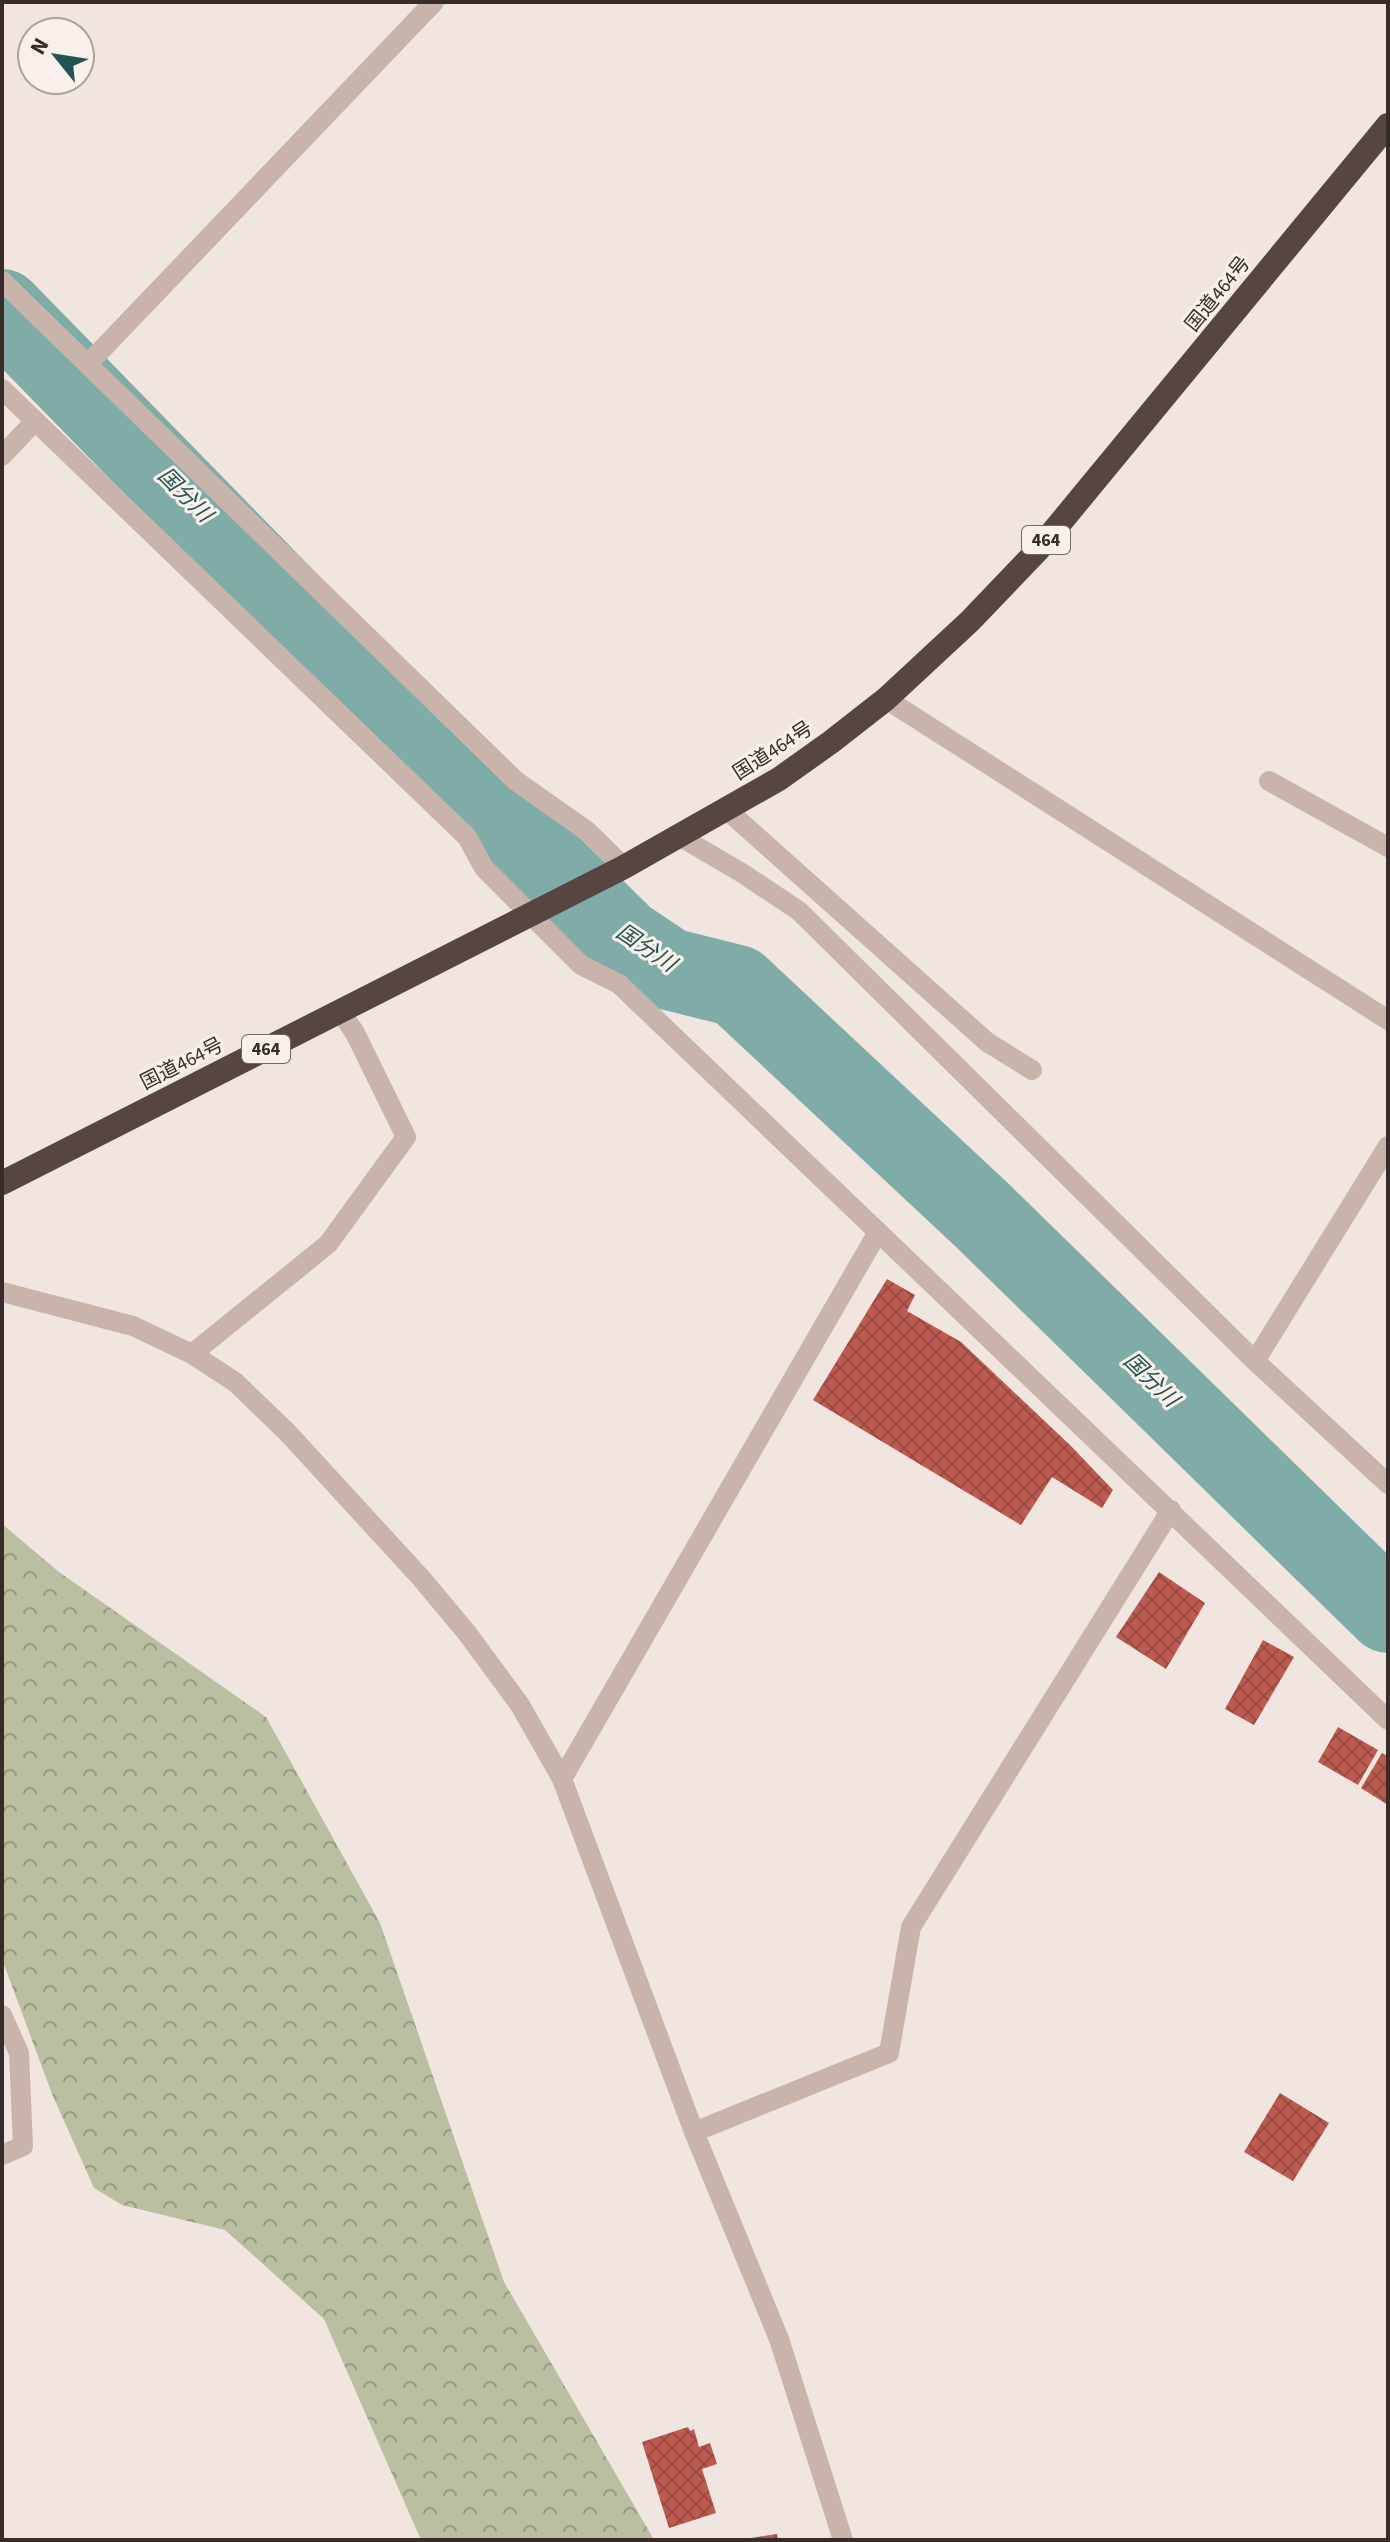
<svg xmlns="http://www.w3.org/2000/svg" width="1390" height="2542" viewBox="0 0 1390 2542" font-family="'Source Sans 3','Noto Sans JP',sans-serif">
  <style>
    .forest { fill: url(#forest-crowns) }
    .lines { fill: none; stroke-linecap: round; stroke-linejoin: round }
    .river { stroke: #80aca7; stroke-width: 82 }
    .building { fill: url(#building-cross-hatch) }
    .minor { stroke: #c8b4ab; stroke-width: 20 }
    .highway { stroke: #574542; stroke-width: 24 }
    .labels { text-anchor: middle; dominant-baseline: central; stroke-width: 6; stroke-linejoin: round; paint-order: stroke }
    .shield { fill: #f9f0eb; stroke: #716764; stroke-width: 2 }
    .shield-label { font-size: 18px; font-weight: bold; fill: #372c2a }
    .street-label { font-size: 20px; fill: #372c2a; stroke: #f9f0eb }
    .water-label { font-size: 22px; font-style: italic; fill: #225551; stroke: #f9f0eb }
  </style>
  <defs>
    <pattern id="forest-crowns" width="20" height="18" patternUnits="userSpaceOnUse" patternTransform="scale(2)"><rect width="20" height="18" fill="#b9bfa0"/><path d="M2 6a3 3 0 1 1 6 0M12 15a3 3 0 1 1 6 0" fill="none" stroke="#979b83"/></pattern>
    <pattern id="building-cross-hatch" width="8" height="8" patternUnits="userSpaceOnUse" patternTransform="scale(2)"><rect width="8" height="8" fill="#bd5b51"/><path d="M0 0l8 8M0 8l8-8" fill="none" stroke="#9a4b43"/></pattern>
  </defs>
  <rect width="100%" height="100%" fill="#f1e6df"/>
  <polygon class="forest" points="2,1524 59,1572 266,1717 380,1923 504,2282 653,2538 652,2540 421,2540 324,2319 225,2230 122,2205 94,2188 52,2094 2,1959"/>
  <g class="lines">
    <polyline class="river" points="2,310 435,753 624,939 669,969 737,986 983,1216 1388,1612"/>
  </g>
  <g class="building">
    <polygon points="887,1279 915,1295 907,1311 961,1342 1071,1446 1113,1490 1102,1508 1052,1477 1021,1525 813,1400"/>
    <polygon points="1159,1572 1205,1603 1166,1669 1116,1637"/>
    <polygon points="1263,1640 1294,1657 1254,1725 1225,1709"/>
    <polygon points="1338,1727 1378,1750 1358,1785 1318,1762"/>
    <polygon points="1382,1753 1388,1756 1388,1805 1361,1788"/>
    <polygon points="1280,2093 1329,2123 1293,2181 1244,2152"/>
    <polygon points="688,2427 690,2431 694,2429 699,2447 710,2443 717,2464 702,2469 716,2513 669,2528 642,2442"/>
    <polygon points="777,2534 778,2540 750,2540 750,2538"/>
  </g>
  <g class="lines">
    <g class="minor">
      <polyline points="2,281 516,781 587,831 624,867"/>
      <polyline points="88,364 434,2"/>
      <polyline points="2,389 467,837 484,868 581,965 619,984 1388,1720"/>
      <polyline points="2,456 35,421"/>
      <polyline points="886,699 1388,1020"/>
      <polyline points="1269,781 1388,847"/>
      <polyline points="727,810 987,1042 1032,1070"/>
      <polyline points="679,836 742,873 799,911 1255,1361 1388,1484"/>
      <polyline points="2,1292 133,1326 192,1354 235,1382 287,1432 421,1578 467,1633 520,1705 562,1779 694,2132 779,2339 843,2540"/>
      <polyline points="192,1354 328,1244 406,1137 355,1033 340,1011"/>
      <polyline points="1255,1361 1388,1146"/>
      <polyline points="562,1779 878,1232"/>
      <polyline points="2,2015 19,2053 23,2146 2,2155"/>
      <polyline points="694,2132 889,2053 911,1927 1171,1510"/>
    </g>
    <polyline class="highway" points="2,1183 624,867 779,779 831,742 886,699 970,621 1037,551 1388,125"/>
  </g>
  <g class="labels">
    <g class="shield">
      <rect x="1022" y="526" width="48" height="28" rx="6"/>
      <rect x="242" y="1035" width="48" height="28" rx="6"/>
    </g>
    <g class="shield-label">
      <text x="1046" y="540">464</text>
      <text x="266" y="1049">464</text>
    </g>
    <g class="street-label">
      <text transform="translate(1218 294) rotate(-51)">国道464号</text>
      <text transform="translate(773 751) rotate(-33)">国道464号</text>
      <text transform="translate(182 1064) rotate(-27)">国道464号</text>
    </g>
    <g class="water-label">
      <text transform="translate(185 495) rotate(45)">国分川</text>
      <text transform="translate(646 948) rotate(34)">国分川</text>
      <text transform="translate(1151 1380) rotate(44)">国分川</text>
    </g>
  </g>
  <rect width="1390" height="2542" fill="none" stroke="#372c2a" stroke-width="8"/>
  <g transform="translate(56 56) rotate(300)"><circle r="38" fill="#f9f0eb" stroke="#aba29e" stroke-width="2"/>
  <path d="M0-6L14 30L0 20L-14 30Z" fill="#225551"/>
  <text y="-12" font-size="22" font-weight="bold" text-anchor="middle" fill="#372c2a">N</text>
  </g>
</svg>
